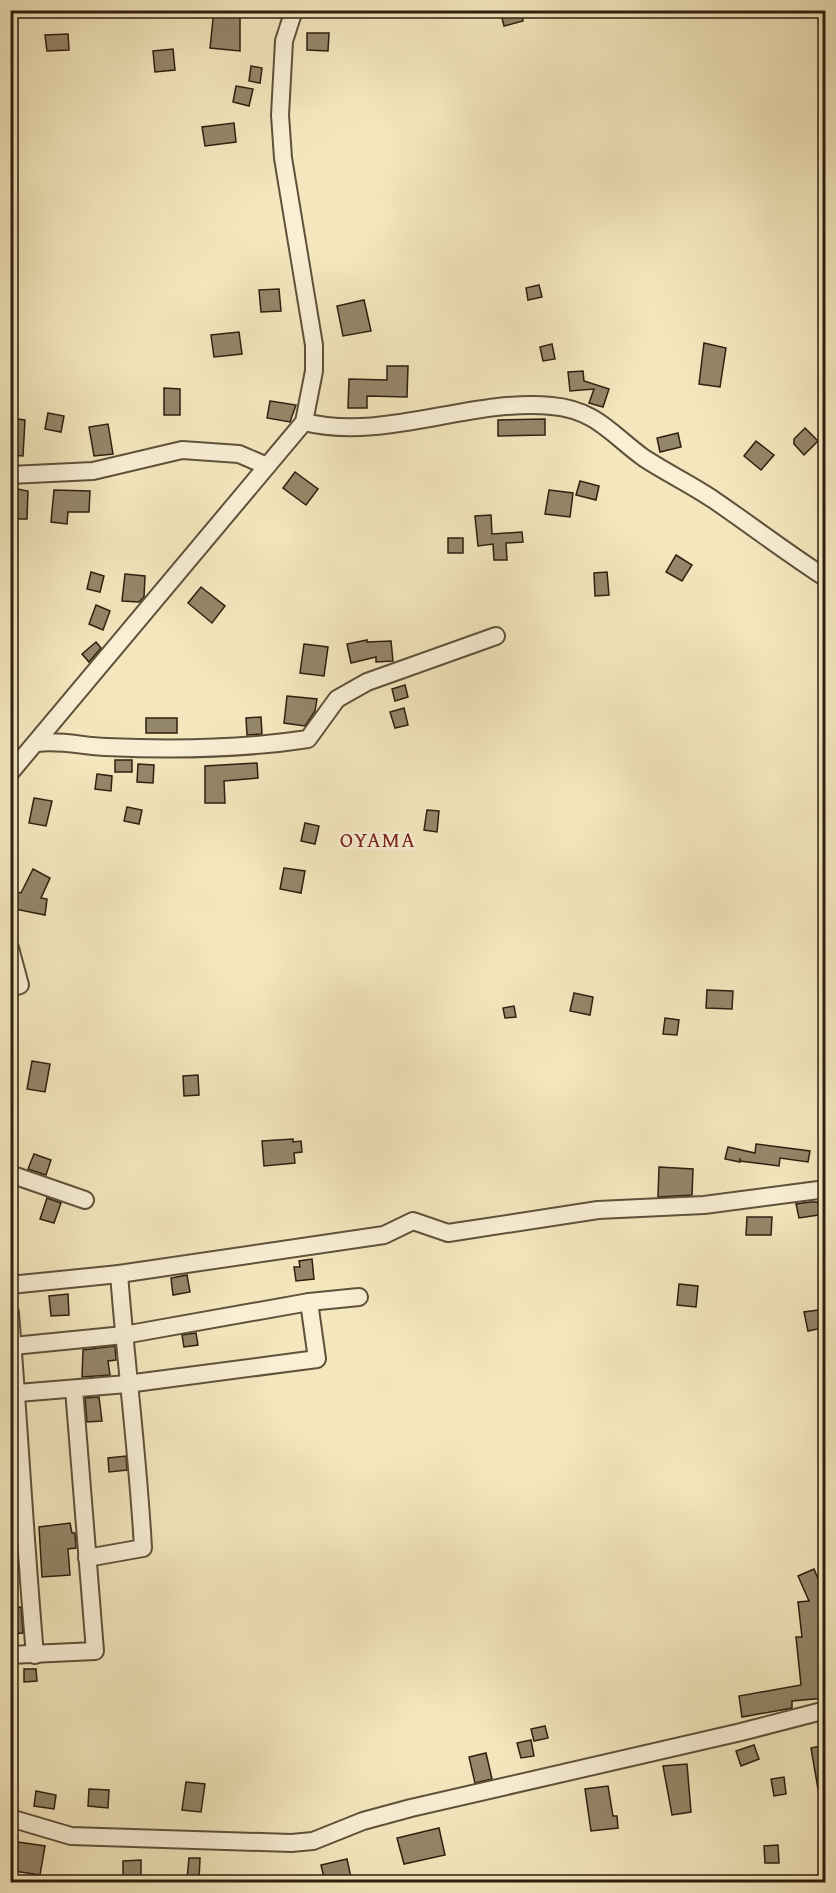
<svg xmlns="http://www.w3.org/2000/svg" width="836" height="1893" viewBox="0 0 836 1893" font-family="'Gentium Book Plus',serif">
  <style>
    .building { fill: #95876a; stroke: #2e1f0f; stroke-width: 1.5 }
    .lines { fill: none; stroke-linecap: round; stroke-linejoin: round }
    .minor-casing { stroke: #60513b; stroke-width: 20 }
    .minor { stroke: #f8efd5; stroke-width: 16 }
    .labels { text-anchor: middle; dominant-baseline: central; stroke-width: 5; stroke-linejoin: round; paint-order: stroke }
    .quarter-label { font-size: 22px; letter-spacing: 1.5px; fill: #7a1f14; stroke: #f8efd5 }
  </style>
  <rect width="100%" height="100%" fill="#f4e7be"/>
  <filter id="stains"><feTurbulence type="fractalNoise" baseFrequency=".00333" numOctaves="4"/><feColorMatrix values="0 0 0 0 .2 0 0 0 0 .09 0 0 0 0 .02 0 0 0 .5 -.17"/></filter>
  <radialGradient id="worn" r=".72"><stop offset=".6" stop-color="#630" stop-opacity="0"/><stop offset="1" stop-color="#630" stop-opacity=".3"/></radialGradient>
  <g class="building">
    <polygon points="214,10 240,12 240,51 210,48"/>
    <polygon points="500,10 521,10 523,21 504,26"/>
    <polygon points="307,33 329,33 328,51 307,50"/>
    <polygon points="68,34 69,50 47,51 45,35"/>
    <polygon points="173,49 175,70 155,72 153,51"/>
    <polygon points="251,66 262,68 260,83 249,81"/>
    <polygon points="236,86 253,89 249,106 233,102"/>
    <polygon points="234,123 236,142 205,146 202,127"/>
    <polygon points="539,285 542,297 528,300 526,288"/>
    <polygon points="279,289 281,311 261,312 259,290"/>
    <polygon points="364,300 371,331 343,336 337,306"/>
    <polygon points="239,332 242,354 214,357 211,335"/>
    <polygon points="704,343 726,348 720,387 699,384"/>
    <polygon points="552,344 555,359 543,361 540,347"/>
    <polygon points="387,366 408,366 407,397 367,396 367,408 348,408 349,379 387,380"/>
    <polygon points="583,371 584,381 609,389 603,407 589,403 594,389 570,391 568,372"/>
    <polygon points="164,388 180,389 180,415 164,415"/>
    <polygon points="270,401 296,405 290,422 267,418"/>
    <polygon points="48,413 64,416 61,432 45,429"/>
    <polygon points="10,418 25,420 23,456 10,455"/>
    <polygon points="545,419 545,435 498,436 498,420"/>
    <polygon points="108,424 113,454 94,456 89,427"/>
    <polygon points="805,428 818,441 804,455 794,444 794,439"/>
    <polygon points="678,433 681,447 660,452 657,438"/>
    <polygon points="756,441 774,455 761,470 744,456"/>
    <polygon points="295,472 318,489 306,505 283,488"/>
    <polygon points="580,481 599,486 596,500 576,495"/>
    <polygon points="12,488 28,491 27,519 10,519"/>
    <polygon points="54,490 90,491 89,512 68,512 67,524 51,522"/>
    <polygon points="549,490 573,493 570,517 545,514"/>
    <polygon points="491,515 492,534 522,532 523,542 506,543 507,560 494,560 493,544 478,546 475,516"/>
    <rect x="448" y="538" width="15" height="15"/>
    <polygon points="676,555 692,565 682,581 666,572"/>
    <polygon points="91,572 104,576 100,592 87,589"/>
    <polygon points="607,572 609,595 595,596 594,573"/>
    <polygon points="125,574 145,576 144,597 139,602 122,601"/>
    <polygon points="201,587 225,606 212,623 188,603"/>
    <polygon points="96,605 110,611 103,630 89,624"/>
    <polygon points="367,640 367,642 391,641 393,661 376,662 376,657 351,663 347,644"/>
    <polygon points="96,642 101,648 89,662 82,654"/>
    <polygon points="304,644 328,647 324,676 300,673"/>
    <polygon points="405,685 408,697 395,701 392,689"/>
    <polygon points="287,696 317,699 315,711 305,726 284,723"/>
    <polygon points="404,708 408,725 395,728 390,712"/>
    <polygon points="261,717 262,734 247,735 246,718"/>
    <rect x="146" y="718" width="31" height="15"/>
    <rect x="115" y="760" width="17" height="12"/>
    <polygon points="257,763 258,778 224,781 225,803 205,803 205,766"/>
    <polygon points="138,764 154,765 153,783 137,782"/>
    <polygon points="97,774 112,776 111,791 95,789"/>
    <polygon points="34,798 52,801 46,826 29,823"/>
    <polygon points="127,807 142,810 139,824 124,821"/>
    <polygon points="427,810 439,811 437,832 424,830"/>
    <polygon points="305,823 319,826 315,844 301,841"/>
    <polygon points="284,868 305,871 301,893 280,889"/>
    <polygon points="33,869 50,878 41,898 47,899 45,915 10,908 13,891 21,893"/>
    <polygon points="707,990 733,991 732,1009 706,1008"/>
    <polygon points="574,993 593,997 590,1015 570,1011"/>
    <polygon points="514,1006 516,1017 505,1018 503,1008"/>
    <polygon points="665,1018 679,1020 677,1035 663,1034"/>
    <polygon points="32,1061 50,1064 45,1092 27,1089"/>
    <polygon points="198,1075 199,1095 184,1096 183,1076"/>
    <polygon points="293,1139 293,1142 301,1141 302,1152 294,1153 295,1163 264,1166 262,1141"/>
    <polygon points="756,1144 810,1151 808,1162 780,1158 779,1166 740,1161 740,1158 740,1162 725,1159 728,1147 755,1153"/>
    <polygon points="34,1154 51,1160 46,1175 28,1169"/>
    <polygon points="659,1167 693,1169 692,1195 658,1197"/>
    <polygon points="47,1198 61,1203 54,1223 40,1219"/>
    <polygon points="810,1202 825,1202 825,1214 799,1218 796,1204"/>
    <polygon points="747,1217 772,1217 771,1235 746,1235"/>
    <polygon points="312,1259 314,1279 296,1281 294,1267 300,1267 299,1261"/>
    <polygon points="187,1275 190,1292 173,1295 171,1278"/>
    <polygon points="679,1284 698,1286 696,1307 677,1305"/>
    <polygon points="68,1294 69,1315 51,1316 49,1296"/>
    <polygon points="818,1310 822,1328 808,1331 804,1312"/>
    <polygon points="196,1333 198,1345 184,1347 182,1335"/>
    <polygon points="115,1346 116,1360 108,1361 110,1375 82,1377 83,1350"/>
    <polygon points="99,1397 102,1421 87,1422 85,1398"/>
    <polygon points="126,1456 127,1470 109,1472 108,1458"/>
    <polygon points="70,1523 72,1533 75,1533 76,1548 68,1549 70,1575 42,1577 39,1527"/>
    <polygon points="814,1569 825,1595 825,1698 792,1701 792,1708 742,1717 739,1696 801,1685 796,1637 802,1637 798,1602 809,1601 798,1576"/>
    <polygon points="21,1607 23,1633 10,1634 10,1608"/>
    <polygon points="24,1669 36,1669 37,1681 24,1682"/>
    <polygon points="545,1726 548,1738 534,1741 531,1729"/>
    <polygon points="531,1740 534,1756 521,1758 517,1743"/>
    <polygon points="754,1745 759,1759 741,1766 736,1751"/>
    <polygon points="825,1745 825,1789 818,1789 811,1748"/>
    <polygon points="486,1753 492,1779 475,1783 469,1757"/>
    <polygon points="687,1764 691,1812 672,1815 663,1766"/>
    <polygon points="784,1777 786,1794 774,1796 771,1779"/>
    <polygon points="186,1782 205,1784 201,1812 182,1810"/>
    <polygon points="608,1786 613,1816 617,1816 618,1828 591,1831 585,1789"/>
    <polygon points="89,1789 109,1790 108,1808 88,1806"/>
    <polygon points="36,1791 56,1795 54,1809 34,1806"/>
    <polygon points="439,1828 445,1855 404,1864 397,1838"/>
    <polygon points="18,1842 45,1846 40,1875 14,1871"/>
    <polygon points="778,1845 779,1863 765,1863 764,1846"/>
    <polygon points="189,1858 200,1858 199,1880 187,1879"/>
    <polygon points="347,1859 352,1882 337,1882 335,1875 324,1878 321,1865"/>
    <polygon points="141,1860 141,1882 123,1882 123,1861"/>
  </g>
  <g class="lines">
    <defs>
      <g id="minor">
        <path d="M304 422C386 442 469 398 552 406 596 410 611 434 644 458 667 473 692 485 714 500 752 526 787 553 826 578"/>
        <polyline points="10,475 93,471 182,450 239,454 267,466"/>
        <path d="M37 743C61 740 82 746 106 747 172 750 243 749 308 739L337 699 367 682 496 636"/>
        <polyline points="10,773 304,422 314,371 314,345 283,158 280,115 284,41 294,10"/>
        <polyline points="10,948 20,985 10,988"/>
        <polyline points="10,1174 85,1200"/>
        <polyline points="10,1285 119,1274 384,1235 413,1221 448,1233 598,1210 704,1205 826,1189"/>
        <path d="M10 1313C19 1427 25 1541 35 1655"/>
        <polyline points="13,1346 124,1335 309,1302 359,1297"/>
        <polyline points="18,1393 127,1384 317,1359 309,1302"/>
        <path d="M87 1558 143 1548C138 1456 126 1365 119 1274"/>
        <polyline points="10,1655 95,1651 74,1389"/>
        <polyline points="10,1818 71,1836 291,1843 313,1841 363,1821 411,1808 741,1732 826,1710"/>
      </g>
    </defs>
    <use href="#minor" class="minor-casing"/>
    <use href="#minor" class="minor"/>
  </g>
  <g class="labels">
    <g class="quarter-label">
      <text x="378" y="839">OYAMA</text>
    </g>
  </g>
  <rect width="836" height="1893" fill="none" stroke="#f4e7be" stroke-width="36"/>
  <rect x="12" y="12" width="812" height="1869" fill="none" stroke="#2e1f0f" stroke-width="3"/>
  <rect x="18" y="18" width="800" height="1857" fill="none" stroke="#2e1f0f" stroke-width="1.5"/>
  <rect width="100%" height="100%" filter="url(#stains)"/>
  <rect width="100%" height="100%" fill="url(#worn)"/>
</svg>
